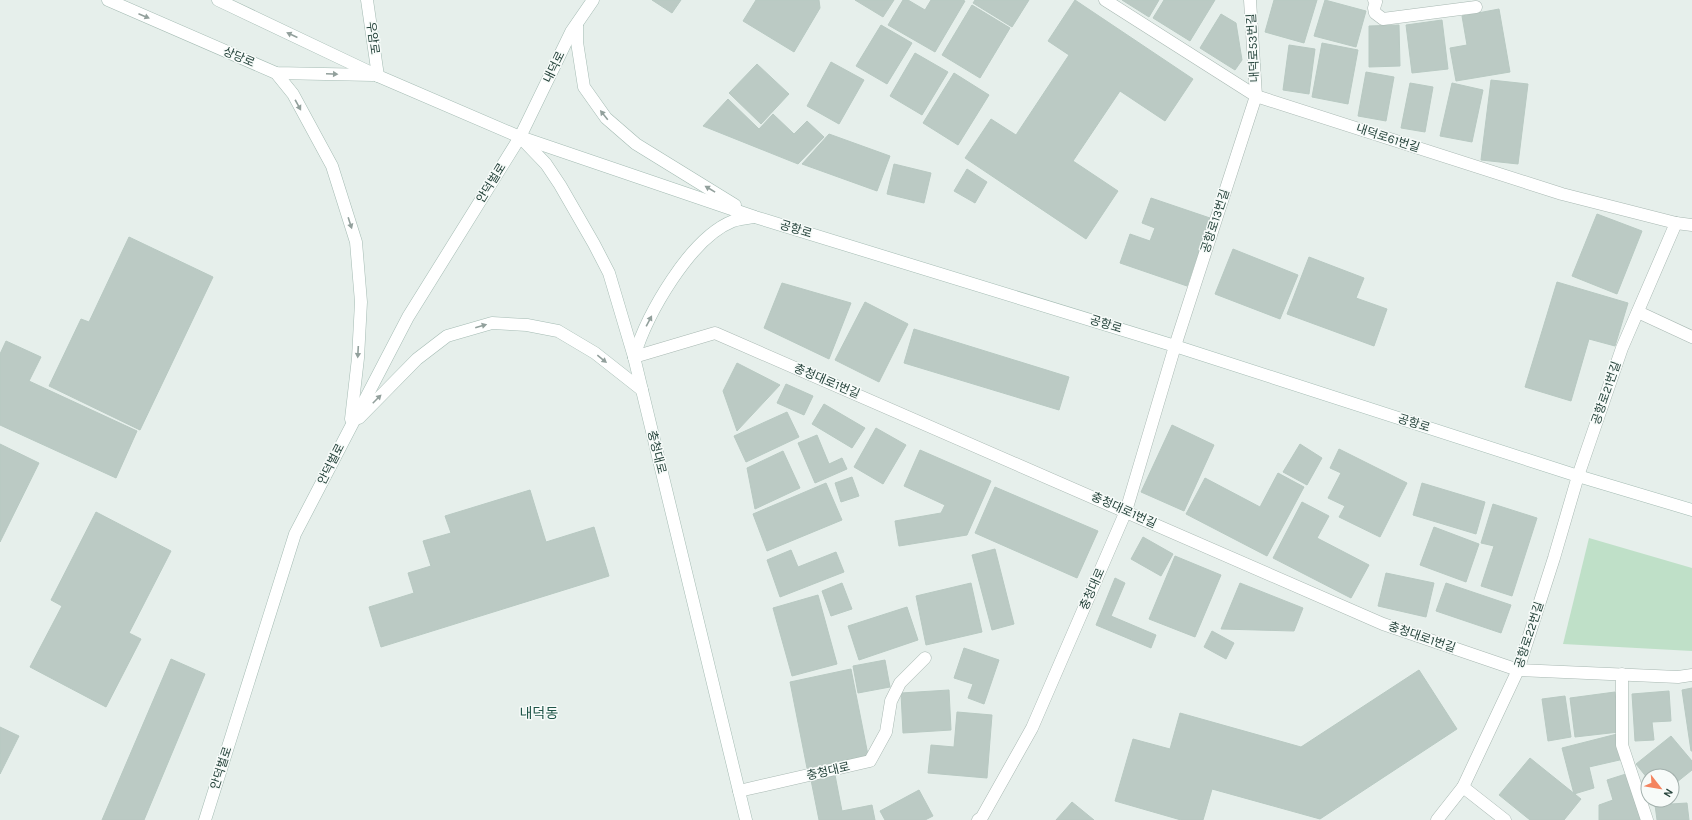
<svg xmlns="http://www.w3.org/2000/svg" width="1692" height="820" viewBox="0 0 1692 820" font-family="Karla,'Noto Sans KR',sans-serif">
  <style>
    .green { fill: #bfe0c8 }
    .building { fill: #bbcac4; stroke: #b8c9c2 }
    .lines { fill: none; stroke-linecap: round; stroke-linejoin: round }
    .lane-casing { stroke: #a8b8b2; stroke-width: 13 }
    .street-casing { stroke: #a8b8b2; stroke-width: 13 }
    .secondary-casing { stroke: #a4bbb3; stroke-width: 13 }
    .lane { stroke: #fff; stroke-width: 12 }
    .street { stroke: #fff; stroke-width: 12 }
    .secondary { stroke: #fff; stroke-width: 12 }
    .oneway { fill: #92a09c }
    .labels { text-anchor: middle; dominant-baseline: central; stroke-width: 3; stroke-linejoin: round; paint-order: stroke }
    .street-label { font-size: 12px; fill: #24423a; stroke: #f7fbf9 }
    .quarter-label { font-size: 14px; fill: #1f5548; stroke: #f7fbf9 }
  </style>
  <rect width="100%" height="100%" fill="#e6efeb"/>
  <polygon class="green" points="1589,538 1692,568 1692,651 1563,644"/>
  <g class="building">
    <polygon points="652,0 681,0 672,13"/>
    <polygon points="756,0 819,0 820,8 794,52 743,21"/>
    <polygon points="855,0 894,0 883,17"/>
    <polygon points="903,0 908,0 925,10 931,0 962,0 965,1 935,52 888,25"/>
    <polygon points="975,0 1029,0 1012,27 973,3"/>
    <polygon points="1075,0 1193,79 1165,121 1120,91 1073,161 1118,191 1086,239 965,158 991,119 1016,135 1069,55 1048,41"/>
    <polygon points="1122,0 1159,0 1149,17"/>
    <polygon points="1164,0 1215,0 1190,41 1153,18"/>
    <polygon points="1274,0 1317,0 1304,43 1265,32"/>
    <polygon points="1325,0 1366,11 1356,47 1314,36"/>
    <polygon points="972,5 1010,28 980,78 942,55"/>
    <polygon points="1499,9 1510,72 1456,81 1450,48 1467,45 1462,16"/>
    <polygon points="1221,14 1236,23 1242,60 1235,70 1200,48"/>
    <polygon points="1442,20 1448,69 1412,73 1406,25"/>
    <polygon points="881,25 912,43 887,84 856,66"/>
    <polygon points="1399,25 1400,66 1369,67 1369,26"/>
    <polygon points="1322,43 1358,50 1348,104 1312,97"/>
    <polygon points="1289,45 1315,49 1309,94 1283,90"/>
    <polygon points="915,53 948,72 922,115 890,96"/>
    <polygon points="831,62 864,80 839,124 807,106"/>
    <polygon points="757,64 789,94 761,124 729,93"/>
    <polygon points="1366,72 1394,77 1386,121 1358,116"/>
    <polygon points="954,73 989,95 958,145 923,123"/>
    <polygon points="1491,80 1528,84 1518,164 1481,160"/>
    <polygon points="1410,83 1433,87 1425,132 1401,128"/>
    <polygon points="1452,83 1483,90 1472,142 1440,136"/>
    <polygon points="728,99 759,129 773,114 794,134 807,121 824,137 798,164 703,126"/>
    <polygon points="829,134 890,156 877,191 802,164"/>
    <polygon points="894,164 931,173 924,203 887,194"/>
    <polygon points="967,169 987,182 975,203 954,191"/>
    <polygon points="1151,198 1210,218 1187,286 1120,263 1130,234 1150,241 1155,228 1142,223"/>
    <polygon points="1597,214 1642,231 1617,294 1572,276"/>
    <polygon points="129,237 213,277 140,430 49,386 81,319 89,322"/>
    <polygon points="1233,249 1298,275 1280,319 1215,294"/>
    <polygon points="1309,257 1364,278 1356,298 1387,309 1374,346 1287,314"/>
    <polygon points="1557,282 1628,303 1615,346 1589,339 1571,401 1525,387"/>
    <polygon points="782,283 851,303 829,359 764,328"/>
    <polygon points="865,302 908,324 879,382 835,360"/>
    <polygon points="914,329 1069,377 1059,410 904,363"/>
    <polygon points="6,341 41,357 29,381 137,431 116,478 0,425 0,354"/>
    <polygon points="737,363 780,385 737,431 723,391"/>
    <polygon points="786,384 813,396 804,415 777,403"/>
    <polygon points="824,404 865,428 852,448 812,424"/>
    <polygon points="787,412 799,437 746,462 734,436"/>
    <polygon points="1172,425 1214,445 1184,511 1141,492"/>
    <polygon points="876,428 906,445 883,484 854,467"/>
    <polygon points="817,435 829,464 842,458 847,469 815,483 798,443"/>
    <polygon points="0,444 39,463 0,542"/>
    <polygon points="1300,444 1322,458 1307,485 1283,472"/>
    <polygon points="1339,449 1407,483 1380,537 1339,517 1345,506 1328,498 1341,473 1330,468"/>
    <polygon points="920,450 991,481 967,535 899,546 895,521 941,513 945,505 904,486"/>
    <polygon points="783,451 800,488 755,509 747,468"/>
    <polygon points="1278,473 1304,487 1267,556 1186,514 1205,478 1260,507"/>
    <polygon points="852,477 859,496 841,502 835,483"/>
    <polygon points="826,483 842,520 767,551 753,514"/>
    <polygon points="1422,483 1485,502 1476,534 1413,515"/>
    <polygon points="995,487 1098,531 1077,578 975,533"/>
    <polygon points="530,490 546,542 594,527 609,576 381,647 369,607 414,593 408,573 431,566 423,541 451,533 445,516"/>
    <polygon points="1302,502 1329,516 1317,538 1369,565 1351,598 1273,558"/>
    <polygon points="1493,504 1537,518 1512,596 1481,586 1494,546 1481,543"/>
    <polygon points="96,512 171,551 129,633 141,639 106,707 30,667 62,606 51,600"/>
    <polygon points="1434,527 1479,544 1466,582 1420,565"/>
    <polygon points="1143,537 1173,554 1161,576 1131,559"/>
    <polygon points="995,549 1014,624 992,630 972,555"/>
    <polygon points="791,550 798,567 836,552 844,572 780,597 767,560"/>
    <polygon points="1175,556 1221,575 1195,637 1149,619"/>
    <polygon points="1386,573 1434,583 1426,617 1378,606"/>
    <polygon points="1115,578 1125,583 1111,616 1156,635 1151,648 1096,625"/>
    <polygon points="842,583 852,609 831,616 822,591"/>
    <polygon points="971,583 982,632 926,645 916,596"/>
    <polygon points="1240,583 1303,608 1294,631 1221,629"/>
    <polygon points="1446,583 1511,605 1501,633 1436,611"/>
    <polygon points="818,595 837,664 792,676 773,608"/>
    <polygon points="907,607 918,640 859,660 848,626"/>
    <polygon points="1212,631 1234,643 1226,659 1204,647"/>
    <polygon points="964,648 999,660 984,704 968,698 973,684 954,678"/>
    <polygon points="171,659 205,674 144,820 102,820"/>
    <polygon points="885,660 890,687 858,693 853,666"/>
    <polygon points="851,669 868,755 807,768 790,682"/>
    <polygon points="1419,670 1457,729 1320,819 1212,789 1203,820 1181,820 1115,801 1133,739 1170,749 1180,713 1301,747"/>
    <polygon points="1692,688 1692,751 1691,751 1682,690"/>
    <polygon points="949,690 951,730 903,733 901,693"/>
    <polygon points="1669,691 1671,721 1652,722 1654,740 1635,741 1632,694"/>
    <polygon points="1615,692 1619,732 1575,737 1570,698"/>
    <polygon points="1565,696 1571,737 1548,741 1542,699"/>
    <polygon points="957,712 992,715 987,778 928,773 931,745 954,747"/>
    <polygon points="0,727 19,736 0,774"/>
    <polygon points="1617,734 1624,759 1589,767 1594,788 1574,794 1562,748"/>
    <polygon points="1671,736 1692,761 1692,770 1672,786 1672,776 1648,776 1648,779 1636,764"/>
    <polygon points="1530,758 1581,799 1564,820 1530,820 1499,795"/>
    <polygon points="1629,773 1644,820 1599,820 1599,805 1613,800 1607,780"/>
    <polygon points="835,775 842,811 872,805 875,820 819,820 811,780"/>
    <polygon points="919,790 933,816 925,820 885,820 880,811"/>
    <polygon points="1072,802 1094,820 1056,820"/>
    <polygon points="1687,803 1689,820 1657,820 1655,805"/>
  </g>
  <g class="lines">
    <defs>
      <g id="lane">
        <polyline points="1374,0 1376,2 1374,8 1375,13 1383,19 1476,7"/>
        <polyline points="1638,312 1692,337"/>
        <polyline points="1622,674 1622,745 1647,820"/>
        <polyline points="739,791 870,761 886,732 891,701 900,683 925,658"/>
      </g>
      <g id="street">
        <polyline points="1105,0 1256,96 1562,194 1676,223 1692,225"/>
        <polyline points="634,357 715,333 1383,624 1518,670 1678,677 1692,675"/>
        <polyline points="1463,787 1505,820"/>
        <polyline points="978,820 982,817 1032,728 1126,511 1175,346 1256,96 1250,0"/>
        <polyline points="1437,820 1463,787 1518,670 1554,558 1578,476 1622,348 1676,223"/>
      </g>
      <g id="secondary">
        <polyline points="108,0 276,73 373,75"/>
        <polyline points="218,0 378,76 520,137 755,217 1175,346 1578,476 1692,510"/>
        <polyline points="367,0 378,76"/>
        <polyline points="577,24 577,42 584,87 606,118 636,144 735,205"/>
        <polyline points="276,73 293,94 332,166 356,242 361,302 358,358 351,419"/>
        <polyline points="522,139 546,164 560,185 594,244 609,273 634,357 746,820"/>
        <path d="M634 357C647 314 690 238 733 221 739 219 747 218 754 217"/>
        <polyline points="359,418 417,359 447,336 492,323 527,325 558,331 595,353 642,390"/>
        <polyline points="205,820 295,534 408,317 520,137 571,32 593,0"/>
      </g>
    </defs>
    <use href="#lane" class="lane-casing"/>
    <use href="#street" class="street-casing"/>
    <use href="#secondary" class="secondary-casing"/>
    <use href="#lane" class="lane"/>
    <use href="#street" class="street"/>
    <use href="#secondary" class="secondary"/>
  </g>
  <defs><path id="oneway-solid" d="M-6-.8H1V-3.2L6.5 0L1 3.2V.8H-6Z"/></defs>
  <g class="oneway">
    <use href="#oneway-solid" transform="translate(144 16) rotate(23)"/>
    <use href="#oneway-solid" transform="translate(292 35) rotate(-155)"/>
    <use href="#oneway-solid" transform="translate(332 74) rotate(2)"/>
    <use href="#oneway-solid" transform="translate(298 105) rotate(61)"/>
    <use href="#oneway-solid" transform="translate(604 115) rotate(-129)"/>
    <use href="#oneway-solid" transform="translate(710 189) rotate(-149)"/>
    <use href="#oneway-solid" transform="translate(350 223) rotate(72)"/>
    <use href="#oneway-solid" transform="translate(649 321) rotate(-62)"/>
    <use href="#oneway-solid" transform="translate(481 326) rotate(-16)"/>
    <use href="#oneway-solid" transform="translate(358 352) rotate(93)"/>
    <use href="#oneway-solid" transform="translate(602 359) rotate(39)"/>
    <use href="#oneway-solid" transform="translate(377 399) rotate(-45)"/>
  </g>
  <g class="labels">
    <g class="street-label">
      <text transform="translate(373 38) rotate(82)">우암로</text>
      <text transform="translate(1253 48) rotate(-93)">내덕로53번길</text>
      <text transform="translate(239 57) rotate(23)">상당로</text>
      <text transform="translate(554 67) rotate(-64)">내덕로</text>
      <text transform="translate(1388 138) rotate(18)">내덕로61번길</text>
      <text transform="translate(491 183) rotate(-58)">안덕벌로</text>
      <text transform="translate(1215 221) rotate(-72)">공항로13번길</text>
      <text transform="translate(796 229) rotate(17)">공항로</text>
      <text transform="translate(1106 324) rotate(17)">공항로</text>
      <text transform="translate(827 381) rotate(23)">충청대로1번길</text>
      <text transform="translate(1606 393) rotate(-71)">공항로21번길</text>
      <text transform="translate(1414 423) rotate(18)">공항로</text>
      <text transform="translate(657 452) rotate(76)">충청대로</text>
      <text transform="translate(331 464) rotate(-63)">안덕벌로</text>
      <text transform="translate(1124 510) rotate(24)">충청대로1번길</text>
      <text transform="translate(1092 589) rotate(-66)">충청대로</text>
      <text transform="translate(1529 635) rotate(-72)">공항로22번길</text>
      <text transform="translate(1422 637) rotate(19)">충청대로1번길</text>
      <text transform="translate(221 768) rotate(-72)">안덕벌로</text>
      <text transform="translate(828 771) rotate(-13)">충청대로</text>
    </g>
    <g class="quarter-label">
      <text x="539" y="713">내덕동</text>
    </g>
  </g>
  <g transform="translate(1660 788) rotate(121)"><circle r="19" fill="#f7fbf9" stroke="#a3b1ad"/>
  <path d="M0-3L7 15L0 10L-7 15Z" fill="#f4845f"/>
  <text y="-6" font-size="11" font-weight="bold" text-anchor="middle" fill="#24423a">N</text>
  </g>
</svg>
